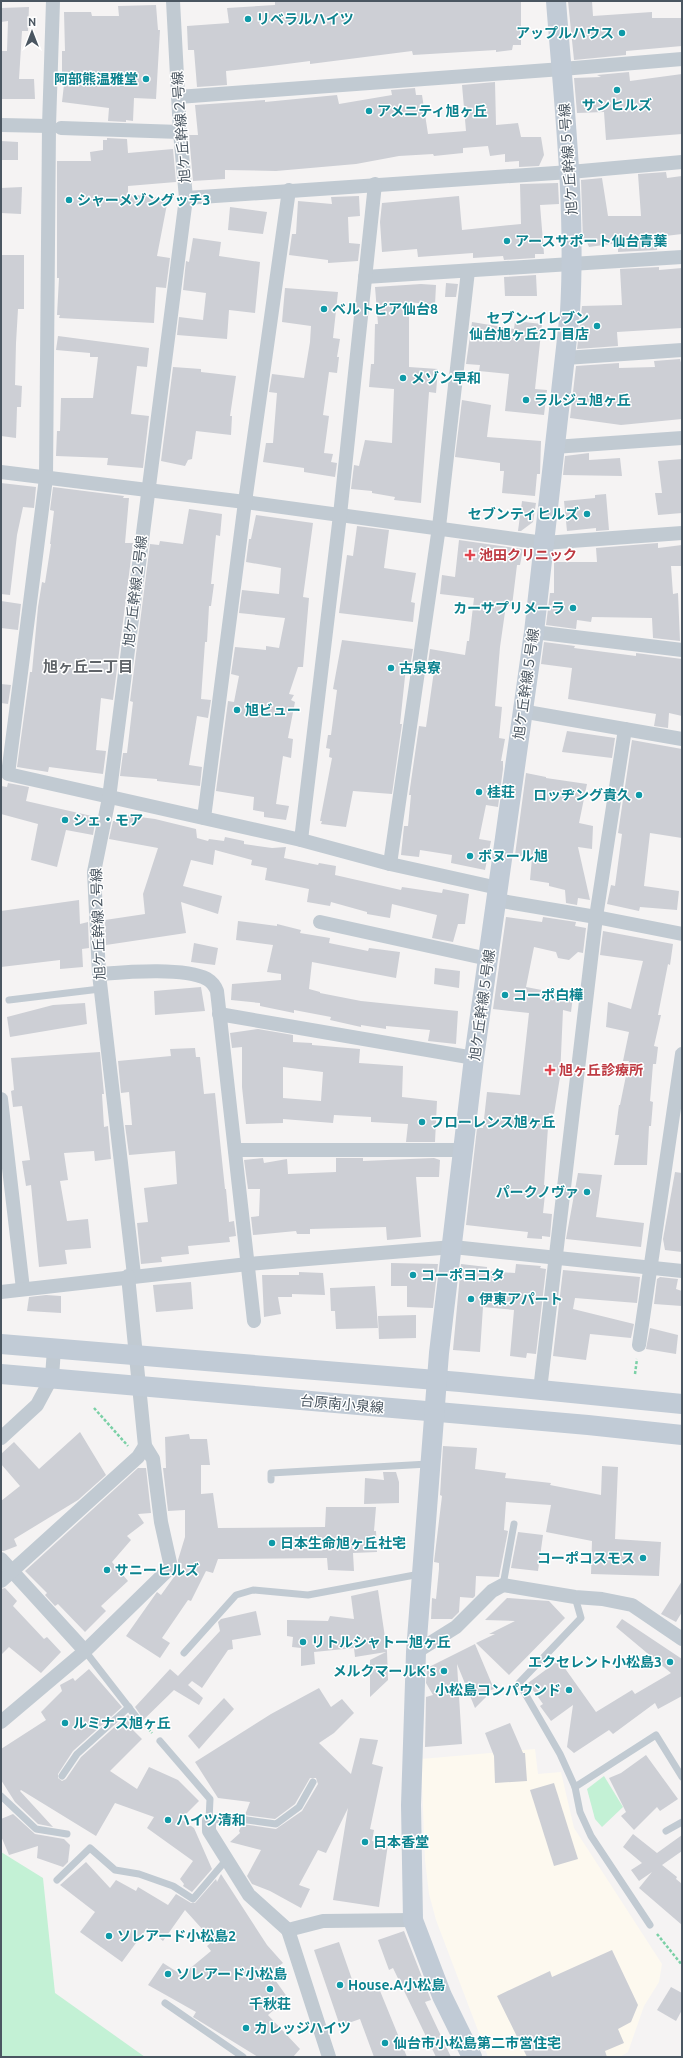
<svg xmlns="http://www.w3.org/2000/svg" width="683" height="2058" viewBox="0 0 683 2058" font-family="Ubuntu,'Noto Sans JP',sans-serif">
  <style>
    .commercial { fill: #fdf9ef }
    .green { fill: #c3f1d5 }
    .building { fill: #cdcfd5; fill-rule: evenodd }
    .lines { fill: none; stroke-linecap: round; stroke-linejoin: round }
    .path { stroke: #7ad0a6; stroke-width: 2.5; stroke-dasharray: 3 2; stroke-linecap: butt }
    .lane { stroke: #c1cad2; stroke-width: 7 }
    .street { stroke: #c1cad2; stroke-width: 14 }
    .secondary { stroke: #c1cbd6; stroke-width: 20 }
    .culture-dot { fill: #0f9aa8; stroke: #fff; stroke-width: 1.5 }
    .health-dot { fill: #e0444e; stroke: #fff; stroke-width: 1.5 }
    .labels { text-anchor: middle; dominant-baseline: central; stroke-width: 3; stroke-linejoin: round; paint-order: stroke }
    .culture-label { font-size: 14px; font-weight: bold; fill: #0d838f; stroke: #fff; text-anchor: start }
    .street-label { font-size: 14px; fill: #4a5661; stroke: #fff }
    .health-label { font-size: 14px; font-weight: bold; fill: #be3a42; stroke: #fff; text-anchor: start }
    .neighbourhood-label { font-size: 15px; font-weight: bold; fill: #5f6368; stroke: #fff }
  </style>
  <rect width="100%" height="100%" fill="#f5f3f3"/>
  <polygon class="commercial" points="535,1749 538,1774 561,1772 574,1828 662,1964 659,1982 644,2006 628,2052 620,2057 488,2057 436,1920 429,1894 425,1860 421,1759"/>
  <g class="green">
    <polygon points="604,1776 623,1807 602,1827 595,1819 587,1789"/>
    <polygon points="1,1852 43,1878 55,1993 145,2057 1,2057"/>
  </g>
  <g class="building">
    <polygon points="275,1 521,1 521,45 513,45 512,50 496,52 496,50 413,55 412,51 310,64 310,61 271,66 226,71 227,85 197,87 194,50 188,50 187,26 229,23 227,8 275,5"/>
    <polygon points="568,1 592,1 593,16 652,12 652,18 682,18 682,46 626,51 626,55 574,60"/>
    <polygon points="156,5 158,30 160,30 156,99 134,98 133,121 126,120 126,122 108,121 109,108 62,102 65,76 62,76 62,51 65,51 64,12 91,12 92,16 119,16 118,6"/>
    <polygon points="29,7 28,31 22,31 19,79 34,79 35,99 1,99 1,51 7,51 8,21 1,22 1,8"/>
    <polygon points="629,72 630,81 682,74 682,134 606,140 604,112 577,113 574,78 601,77 597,75"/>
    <polygon points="495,82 496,125 518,123 521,137 541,137 544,155 539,166 519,167 519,161 505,162 505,154 490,156 488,146 463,148 463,153 434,156 433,154 399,156 356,164 276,171 225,170 225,179 193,181 189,135 198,135 195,105 265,100 265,102 337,95 339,104 392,95 391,90 415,88 416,95 422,95 428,134 466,131 462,85"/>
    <polygon points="107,138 127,139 128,153 173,149 176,182 128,186 128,194 168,199 157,256 170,258 166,288 156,287 154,323 59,318 60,315 57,315 59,278 57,278 57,161 91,161 90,152 103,150 103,140 107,140"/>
    <polygon points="1,141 18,142 18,160 1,160"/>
    <polygon points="666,172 667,178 682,176 682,234 657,237 657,250 618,252 618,243 589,247 587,242 583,242 581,180 602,178 608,216 641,216 638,174"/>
    <polygon points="558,183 559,204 540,205 544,254 535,254 535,258 504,260 503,256 473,258 473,253 418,257 417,249 382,252 380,222 382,203 459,196 462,230 521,224 520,184"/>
    <polygon points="22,187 21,214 1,213 1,188"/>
    <polygon points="359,196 360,216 348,217 349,243 360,244 358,261 328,263 328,260 289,255 292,234 296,234 298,201 332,204 331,197"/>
    <polygon points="230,207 267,212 263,234 228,230"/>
    <polygon points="193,238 221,242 219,256 260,262 255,313 229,310 227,339 177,335 179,317 203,320 206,293 183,290 186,261 189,262"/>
    <polygon points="1,255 24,255 24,309 18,309 16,343 15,385 22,386 21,407 17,407 16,438 1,436"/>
    <polygon points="659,267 659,270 682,268 682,328 617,332 618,346 577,349 582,306 622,305 620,269"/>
    <polygon points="536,275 537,296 505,296 504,277"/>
    <polygon points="446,283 458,284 456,297 445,297"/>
    <polygon points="421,284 436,285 435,305 409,302 409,367 438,369 436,393 429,392 421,503 394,500 395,497 372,493 372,491 351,489 354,465 359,466 365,440 392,443 394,389 369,387 371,364 374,364 375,324 378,324 375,287"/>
    <polygon points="285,288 338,292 333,338 340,339 337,357 339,357 337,373 329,372 323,415 329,416 324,453 333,454 331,462 337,463 335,477 304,472 304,468 263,462 266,443 273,443 277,393 269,392 272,374 304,378 310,342 311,326 282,322"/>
    <polygon points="515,321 542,324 535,389 547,390 544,415 505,411 509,374 479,371 480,365 466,364 472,322 514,329"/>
    <polygon points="58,336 149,348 147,367 137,366 131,414 149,416 143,468 107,465 108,458 56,456 57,431 60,431 61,398 93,398 98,357 90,357 90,353 56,350"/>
    <polygon points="680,359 682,366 682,419 621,425 570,418 576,366 619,363 619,368 655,367 654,361"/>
    <polygon points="173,367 201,369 201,372 236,376 230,416 232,416 231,435 196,431 192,459 188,460 185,466 161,461"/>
    <polygon points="462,400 491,405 487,437 541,441 540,474 537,474 535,496 502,493 504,471 500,471 500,463 455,457"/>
    <polygon points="589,453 589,460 620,458 622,476 563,475 565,456"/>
    <polygon points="682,459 682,513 658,515 655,493 662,493 658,461"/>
    <polygon points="1,483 36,487 34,508 23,507 17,535 10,595 1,594"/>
    <polygon points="53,487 124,496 123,498 129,498 125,543 133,543 113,700 101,698 96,750 106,751 103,774 49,767 48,772 17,767 30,672 32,672 38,607 42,582 45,583 51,544 50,544 54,511 50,510"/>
    <polygon points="606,494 609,530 596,531 596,528 567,531 564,501 595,498 595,495"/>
    <polygon points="522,501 536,503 533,522 521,531 518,531"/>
    <polygon points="189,509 222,514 220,536 216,535 211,584 214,584 211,606 209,606 207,642 205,642 201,699 211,700 208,718 197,716 189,765 202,767 200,786 157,781 157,779 120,776 123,753 127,753 133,702 130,701 150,544 159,545 160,541 183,544"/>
    <polygon points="256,515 313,523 303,597 309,598 303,667 298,667 289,694 294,695 291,700 295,702 288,738 293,739 291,758 283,756 276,804 289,806 286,820 264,817 264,812 253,810 254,797 216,791 228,701 234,702 239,676 231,674 235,647 266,650 266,646 279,648 285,618 239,613 242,590 279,594 281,568 246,562 249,539 251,539"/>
    <polygon points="357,526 389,530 384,568 416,573 411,602 415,603 413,622 339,613 347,555 353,556"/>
    <polygon points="459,540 523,549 520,565 517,565 512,606 506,605 500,647 495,706 502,707 499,738 505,739 501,761 503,761 503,769 498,807 486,805 479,839 491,841 485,870 451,863 452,855 420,850 419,857 401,855 404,826 408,826 411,795 409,795 419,726 426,727 434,671 427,670 430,649 465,655 467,641 469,641 474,598 440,594 442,575 455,577"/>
    <polygon points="658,543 658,548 682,545 682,566 671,566 673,594 678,593 680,641 653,638 652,618 592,617 591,622 577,620 576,629 546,625 550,593 554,593 554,562 597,562 596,548"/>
    <polygon points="1,601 21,604 18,630 1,628"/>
    <polygon points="342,640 413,649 410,667 406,667 400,724 402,724 392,794 353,791 346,827 321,824 322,821 320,821 332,758 329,757 330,749 326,748 328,735 331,735 337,690 333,689"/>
    <polygon points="544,642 575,646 574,648 636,656 636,653 682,659 682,716 669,713 668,728 654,726 656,714 568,699 572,668 541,664"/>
    <polygon points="1,684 11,685 8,704 1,703"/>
    <polygon points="567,731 615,738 612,758 562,752"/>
    <polygon points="632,740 682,749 682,838 650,833 644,886 679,891 677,910 640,907 639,911 607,904 611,885 615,886 622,834 618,833"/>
    <polygon points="526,773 546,777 546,778 587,784 579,823 593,826 592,849 578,847 590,900 578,898 577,905 566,903 565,890 549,886 549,883 530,880 532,858 515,855"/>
    <polygon points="8,783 29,787 26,801 96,817 93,835 66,830 57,867 31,860 38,824 1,814 1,786 7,787"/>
    <polygon points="117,814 155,819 196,829 197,838 208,841 209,839 224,841 225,837 244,841 244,844 272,848 286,847 284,858 318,865 319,863 336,866 335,875 401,890 402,887 442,893 443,889 469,894 465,924 458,924 453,942 432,938 437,915 392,904 390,918 367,914 367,912 331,902 330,906 307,902 309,889 265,880 267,868 251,865 252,860 215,850 213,865 191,860 183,886 222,896 218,914 181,902 186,933 106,945 105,920 145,914 143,894 158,848 109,839 113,821 115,821"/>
    <polygon points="79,900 80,924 88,922 89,948 82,949 83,967 60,969 60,960 1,967 1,911"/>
    <polygon points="506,917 542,922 543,917 576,922 575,926 586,928 583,953 578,952 569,960 558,958 556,952 534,947 526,987 573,996 571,1012 563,1010 560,1077 554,1114 549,1113 544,1185 546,1185 543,1213 552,1214 550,1237 542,1236 542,1239 527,1238 528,1232 466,1225 477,1128 483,1128 487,1092 520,1095 529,1013 493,1009"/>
    <polygon points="238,921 277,926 277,924 301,930 300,933 330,938 329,943 368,951 369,948 400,952 396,978 312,962 309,989 320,992 320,993 361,1001 458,1011 456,1044 428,1041 430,1030 386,1026 386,1029 361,1025 361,1027 330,1020 331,1017 294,1010 294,1013 260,1006 260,1003 231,1000 232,984 281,980 281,974 267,972 273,945 236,940"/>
    <polygon points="603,931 673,944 670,965 668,964 658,1015 661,1015 654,1046 658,1047 656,1064 653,1064 650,1101 653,1102 651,1126 649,1126 647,1165 614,1165 619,1135 615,1135 619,1105 620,1105 629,1061 623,1061 629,1032 606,1027 608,1002 631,1009 643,961 600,955"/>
    <polygon points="194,943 218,948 215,965 191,962"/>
    <polygon points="435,968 460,971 459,988 434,984"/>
    <polygon points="201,987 205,1011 155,1015 154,991"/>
    <polygon points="85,1003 87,1024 10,1037 7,1017 53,1005"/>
    <path d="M258 1029 293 1035V1042L312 1043V1045L360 1049 359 1063 403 1066 402 1097 437 1101 435 1142H406L408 1124 371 1122V1117L334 1115 333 1123 283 1119V1123L246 1124 242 1087V1047L232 1048 230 1033ZM283 1067 323 1072 321 1101 283 1098Z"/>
    <polygon points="195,1048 196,1057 200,1057 204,1094 215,1093 225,1189 226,1189 229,1222 234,1221 236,1236 229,1237 230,1242 188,1246 189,1254 161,1257 162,1262 141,1264 137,1223 148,1222 144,1188 177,1184 175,1151 129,1155 125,1125 132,1125 129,1092 121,1093 118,1061 171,1056 170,1049"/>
    <polygon points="100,1052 104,1094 102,1094 104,1127 108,1126 111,1159 95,1161 94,1151 64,1153 68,1180 60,1181 67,1221 88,1219 91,1248 65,1250 67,1264 39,1267 31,1185 26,1186 22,1161 30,1160 22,1106 13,1107 11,1091 14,1090 11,1058"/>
    <polygon points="263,1158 264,1163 287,1159 288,1174 336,1172 336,1158 363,1158 363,1161 434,1158 440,1160 439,1177 416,1177 421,1237 387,1240 386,1227 310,1229 310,1234 297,1234 296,1231 253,1235 251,1217 259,1216 260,1189 248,1189 244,1160"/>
    <polygon points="675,1172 682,1173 682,1252 665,1250 663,1239"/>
    <polygon points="578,1173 602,1175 596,1217 644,1223 641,1247 566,1239"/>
    <polygon points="391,1263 438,1264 433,1308 407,1307 407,1286 391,1286"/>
    <polygon points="461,1264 487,1267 487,1271 515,1273 516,1264 541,1266 540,1268 546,1269 536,1354 527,1353 526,1358 510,1356 514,1310 483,1307 480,1352 453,1350"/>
    <polygon points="563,1270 640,1277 637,1303 575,1298 573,1309 634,1324 631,1338 590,1334 586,1360 553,1356"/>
    <polygon points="299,1272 323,1273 325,1295 292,1294 292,1297 278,1297 281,1314 264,1317 262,1275 299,1275"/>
    <polygon points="660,1277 678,1279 676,1289 682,1291 682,1306 654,1304 657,1279"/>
    <polygon points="191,1282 193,1309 156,1312 153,1285"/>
    <polygon points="375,1286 378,1328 336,1329 335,1311 331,1311 330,1288"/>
    <polygon points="46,1295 61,1296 61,1313 27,1311 29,1297"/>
    <polygon points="416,1315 416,1338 379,1339 378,1316"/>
    <polygon points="650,1328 678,1335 676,1354 646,1349"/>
    <polygon points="80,1432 106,1475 78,1500 14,1539 17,1546 4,1551 1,1551 1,1501 20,1486 1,1464 1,1454 14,1442 39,1469"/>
    <polygon points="189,1434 190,1439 207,1439 210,1465 201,1465 201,1494 213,1493 218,1528 325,1527 326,1507 376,1507 374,1531 376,1531 377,1552 353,1553 354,1571 328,1570 327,1558 218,1559 213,1573 206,1571 191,1601 188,1600 162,1638 170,1643 160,1658 126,1636 157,1592 161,1595 179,1570 178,1560 185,1537 185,1510 168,1511 163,1468 166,1468 165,1437"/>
    <polygon points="443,1446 477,1448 475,1469 506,1473 505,1478 551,1483 550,1485 601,1495 602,1466 618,1467 615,1539 661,1542 659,1576 591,1574 592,1541 546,1532 551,1505 506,1502 504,1530 508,1531 499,1577 476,1576 475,1596 473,1598 460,1597 459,1612 452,1619 431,1619 432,1598 436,1599 439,1569 439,1563 434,1562 442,1496 440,1495"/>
    <polygon points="138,1468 146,1468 151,1513 138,1514 144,1523 127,1536 131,1540 112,1562 128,1581 101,1606 106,1611 85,1632 58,1604 55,1606 45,1595 47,1593 25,1571"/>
    <polygon points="383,1472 396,1472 399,1482 399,1503 364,1504 365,1478 384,1480"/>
    <polygon points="518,1532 543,1535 538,1571 511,1568"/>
    <polygon points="682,1581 682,1612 676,1622 661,1614"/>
    <polygon points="5,1588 17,1601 13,1606 44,1639 47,1637 61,1652 41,1673 9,1647 1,1655 1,1589"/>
    <polygon points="378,1590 387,1651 388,1680 370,1697 370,1660 386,1652 355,1657 354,1648 314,1652 315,1664 301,1666 301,1648 292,1647 293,1637 287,1636 287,1620 328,1621 330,1616 354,1619 351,1596"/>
    <polygon points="507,1598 549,1601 565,1618 509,1675 476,1643 495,1634 489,1634 515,1621 485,1620"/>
    <polygon points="256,1611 261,1635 232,1640 233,1649 228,1650 202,1688 192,1681 188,1685 203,1698 199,1705 174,1690 133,1730 142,1739 110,1771 137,1789 149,1767 178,1780 199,1801 181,1819 194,1828 212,1869 192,1892 183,1886 184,1884 180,1879 193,1861 147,1828 154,1817 115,1803 96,1836 21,1790 20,1791 53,1827 38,1824 15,1802 1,1780 1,1749 46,1720 41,1712 62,1691 60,1685 73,1678 75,1681 89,1669 122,1707 73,1751 58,1774 58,1778 62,1781 66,1779 81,1757 128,1715 135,1722 140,1722 142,1717 135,1707 170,1669 178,1676 220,1631 218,1622 221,1619"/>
    <polygon points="622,1619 682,1659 682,1696 658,1709 655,1703 613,1734 609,1730 574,1753 567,1747 573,1705 551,1721 540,1706 543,1704 528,1683 559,1660 596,1712 632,1690 635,1694 671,1673 616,1627"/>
    <polygon points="475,1644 494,1689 486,1692 487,1696 475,1708 457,1664 462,1744 425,1747 426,1697 433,1695 426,1683 427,1668"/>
    <polygon points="319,1688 331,1707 342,1699 354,1713 334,1733 319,1743 351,1774 360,1738 378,1740 372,1764 383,1767 370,1829 374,1830 372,1841 388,1844 379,1907 333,1900 348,1808 326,1853 318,1850 299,1885 310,1889 301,1908 270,1891 252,1884 247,1876 261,1850 230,1842 240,1833 239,1831 242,1824 276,1829 302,1811 318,1784 316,1778 310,1778 295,1804 275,1819 245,1815 250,1802 218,1798 195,1762 271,1714"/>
    <polygon points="224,1698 234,1709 199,1749 188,1736"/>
    <polygon points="510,1723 523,1753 525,1753 527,1781 495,1783 494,1756 485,1733"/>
    <polygon points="646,1755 678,1799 660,1811 657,1807 634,1830 621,1816 626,1812 609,1778 621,1773"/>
    <polygon points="554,1783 578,1859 554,1866 530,1790"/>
    <polygon points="13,1814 35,1834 64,1839 70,1845 68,1862 63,1867 37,1858 38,1846 9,1855 1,1836 1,1819"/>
    <polygon points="633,1834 657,1853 682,1835 682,1851 662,1865 677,1877 676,1879 682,1884 682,1925 639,1888 652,1872 639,1881 631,1870 642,1863 623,1847"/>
    <polygon points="86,1862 110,1888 116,1880 136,1891 138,1887 168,1905 176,1894 191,1903 195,1903 216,1879 217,1882 221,1874 267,1945 283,1963 270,1973 288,1998 268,2015 300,2049 293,2057 258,2057 193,2017 196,2012 148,1985 163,1963 182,1975 211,1951 207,1946 213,1941 185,1910 163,1941 147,1928 122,1962 80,1932 95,1912 60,1885"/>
    <polygon points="404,1931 431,2000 425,2002 451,2057 436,2057 393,1968 389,1970 378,1940"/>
    <polygon points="339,1942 355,1988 376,1981 407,2057 374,2057 360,2019 340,2026 314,1950"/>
    <polygon points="612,1950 638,2005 631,2022 618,2029 624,2043 605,2051 607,2057 527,2057 497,1996 550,1971 552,1977"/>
    <polygon points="671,1987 682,1993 682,2010 676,2021 657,2010"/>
  </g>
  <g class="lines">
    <g class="path">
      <polyline points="635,1374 637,1359"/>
      <polyline points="94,1408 128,1446"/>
      <polyline points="145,1725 152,1733"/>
      <polyline points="657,1934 682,1965"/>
    </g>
    <g class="lane">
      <polyline points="9,1000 100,989"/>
      <polyline points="271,1480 271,1473 428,1464"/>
      <polyline points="503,1585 514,1524"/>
      <polyline points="575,1597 581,1618 519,1683 560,1754 575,1787 656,1735 682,1777"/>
      <polyline points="85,1651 137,1718"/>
      <polyline points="184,1653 236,1595 253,1590 308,1595 420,1574"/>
      <polyline points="160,1741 210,1799 209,1820 240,1819 276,1824 299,1807 313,1782"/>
      <polyline points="62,1776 77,1754 129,1707"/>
      <polyline points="575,1787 580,1812 591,1836 650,1925"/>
      <polyline points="1,1796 36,1829 67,1834"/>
      <polyline points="666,1831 682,1822"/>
      <polyline points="57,1880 90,1848 115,1870 139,1874 173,1886 193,1899 227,1859"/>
      <polyline points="165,2003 243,2057"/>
    </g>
    <g class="street">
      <polyline points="53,1 49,126 46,478 8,774 301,840 390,864 498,888"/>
      <polyline points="178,97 562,69 682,59"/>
      <polyline points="1,125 49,126"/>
      <polyline points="61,128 180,132"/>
      <polyline points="186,198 570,172 682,162"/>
      <polyline points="365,277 682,257"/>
      <polyline points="565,358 682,350"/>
      <polyline points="554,447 682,438"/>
      <polyline points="1,472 245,502 544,543 682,533"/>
      <polyline points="534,632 682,650"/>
      <polyline points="521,711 682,739"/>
      <polyline points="204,818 245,502 289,190"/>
      <polyline points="301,840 340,515 375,184"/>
      <polyline points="390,864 439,527 468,271"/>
      <polyline points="496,900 596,917 682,934"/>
      <polyline points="320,922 488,959"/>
      <path d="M99 974C126 972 184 967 207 979 212 982 215 986 217 991L254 1321"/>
      <polyline points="219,1014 474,1058"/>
      <polyline points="1,1099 23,1289"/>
      <polyline points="235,1150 463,1150"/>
      <polyline points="134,1275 99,974 94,872 109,798 186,198 180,132 173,1"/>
      <polyline points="1,1292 248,1264 453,1247 682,1271"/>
      <polyline points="639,1345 682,1054"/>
      <polyline points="540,1390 596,917 625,729"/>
      <polyline points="1,1438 37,1405 52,1377 54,1349"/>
      <polyline points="1,1559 85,1651"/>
      <polyline points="1,1581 138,1457 145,1446"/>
      <polyline points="416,1652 456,1627 492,1591 503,1585 575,1597 602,1599 632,1605 682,1639"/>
      <polyline points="1,1722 85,1651 171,1567 161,1522 153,1459 145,1446 128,1276"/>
      <polyline points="209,1820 209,1831 249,1895 288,1930 323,1921 413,1920"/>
      <polyline points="288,1930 329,2057"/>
    </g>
    <g class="secondary">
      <polyline points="1,1344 460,1382 682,1404"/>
      <polyline points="1,1374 588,1425 682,1435"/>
      <path d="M472 2057 442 1996 413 1920 411 1805 416 1652 439 1353 474 1058 534 632 570 312C576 208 564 105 556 1"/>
    </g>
  </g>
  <g class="culture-dot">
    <circle cx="248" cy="19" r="4"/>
    <circle cx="622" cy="33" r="4"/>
    <circle cx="146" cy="79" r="4"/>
    <circle cx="617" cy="90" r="4"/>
    <circle cx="369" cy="111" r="4"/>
    <circle cx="69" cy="200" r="4"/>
    <circle cx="507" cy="241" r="4"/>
    <circle cx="324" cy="309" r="4"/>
    <circle cx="597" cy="326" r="4"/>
    <circle cx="403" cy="378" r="4"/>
    <circle cx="526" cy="400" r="4"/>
    <circle cx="587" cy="514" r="4"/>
    <circle cx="573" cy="608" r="4"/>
    <circle cx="391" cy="668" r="4"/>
    <circle cx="237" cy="710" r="4"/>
    <circle cx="479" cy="792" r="4"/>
    <circle cx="639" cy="795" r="4"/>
    <circle cx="65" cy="820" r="4"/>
    <circle cx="470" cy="856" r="4"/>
    <circle cx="505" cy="995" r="4"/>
    <circle cx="422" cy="1122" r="4"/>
    <circle cx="587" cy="1192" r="4"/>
    <circle cx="413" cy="1275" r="4"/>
    <circle cx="471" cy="1299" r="4"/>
    <circle cx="272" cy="1543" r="4"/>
    <circle cx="643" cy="1558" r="4"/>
    <circle cx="107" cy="1570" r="4"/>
    <circle cx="303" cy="1642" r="4"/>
    <circle cx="670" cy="1662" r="4"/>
    <circle cx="444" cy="1671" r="4"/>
    <circle cx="569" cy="1690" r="4"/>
    <circle cx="65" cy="1723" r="4"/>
    <circle cx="168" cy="1820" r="4"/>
    <circle cx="365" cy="1842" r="4"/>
    <circle cx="109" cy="1936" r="4"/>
    <circle cx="168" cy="1974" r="4"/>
    <circle cx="340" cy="1985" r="4"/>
    <circle cx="270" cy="1989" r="4"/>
    <circle cx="246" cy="2028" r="4"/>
    <circle cx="385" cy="2043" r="4"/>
  </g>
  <g class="health-dot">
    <path d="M468 549h4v4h4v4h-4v4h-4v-4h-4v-4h4z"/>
    <path d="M548 1064h4v4h4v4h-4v4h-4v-4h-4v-4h4z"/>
  </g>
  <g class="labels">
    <g class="culture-label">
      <text x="256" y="19">リベラルハイツ</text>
      <text x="614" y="33" text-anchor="end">アップルハウス</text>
      <text x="138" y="79" text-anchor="end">阿部熊温雅堂</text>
      <text x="617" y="105" text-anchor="middle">サンヒルズ</text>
      <text x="377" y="111">アメニティ旭ヶ丘</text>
      <text x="77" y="200">シャーメゾングッチ3</text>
      <text x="515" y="241">アースサポート仙台青葉</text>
      <text x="332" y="309">ベルトピア仙台8</text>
      <text x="589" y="318" text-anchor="end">セブン-イレブン<tspan x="589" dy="16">仙台旭ヶ丘2丁目店</tspan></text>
      <text x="411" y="378">メゾン早和</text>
      <text x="534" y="400">ラルジュ旭ヶ丘</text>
      <text x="579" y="514" text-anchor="end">セブンティヒルズ</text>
      <text x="565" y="608" text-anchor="end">カーサプリメーラ</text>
      <text x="399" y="668">古泉寮</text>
      <text x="245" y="710">旭ビュー</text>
      <text x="487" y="792">桂荘</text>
      <text x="631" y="795" text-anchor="end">ロッヂング貴久</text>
      <text x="73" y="820">シェ・モア</text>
      <text x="478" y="856">ボヌール旭</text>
      <text x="513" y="995">コーポ白樺</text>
      <text x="430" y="1122">フローレンス旭ヶ丘</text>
      <text x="579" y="1192" text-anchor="end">パークノヴァ</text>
      <text x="421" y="1275">コーポヨコタ</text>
      <text x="479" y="1299">伊東アパート</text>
      <text x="280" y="1543">日本生命旭ヶ丘社宅</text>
      <text x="635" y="1558" text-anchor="end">コーポコスモス</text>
      <text x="115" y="1570">サニーヒルズ</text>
      <text x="311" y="1642">リトルシャトー旭ヶ丘</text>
      <text x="662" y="1662" text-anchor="end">エクセレント小松島3</text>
      <text x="436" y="1671" text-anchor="end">メルクマールK's</text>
      <text x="561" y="1690" text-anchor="end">小松島コンパウンド</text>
      <text x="73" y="1723">ルミナス旭ヶ丘</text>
      <text x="176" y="1820">ハイツ清和</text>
      <text x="373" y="1842">日本香堂</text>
      <text x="117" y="1936">ソレアード小松島2</text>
      <text x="176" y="1974">ソレアード小松島</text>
      <text x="348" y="1985">House.A小松島</text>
      <text x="270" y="2004" text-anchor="middle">千秋荘</text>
      <text x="254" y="2028">カレッジハイツ</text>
      <text x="393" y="2043">仙台市小松島第二市営住宅</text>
    </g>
    <g class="street-label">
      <text transform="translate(181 127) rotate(-94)">旭ケ丘幹線２号線</text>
      <text transform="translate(568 159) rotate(-94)">旭ケ丘幹線５号線</text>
      <text transform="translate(135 591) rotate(-83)">旭ケ丘幹線２号線</text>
      <text transform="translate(526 684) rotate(-82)">旭ケ丘幹線５号線</text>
      <text transform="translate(98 924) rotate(-92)">旭ケ丘幹線２号線</text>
      <text transform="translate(482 1005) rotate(-82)">旭ケ丘幹線５号線</text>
      <text transform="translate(342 1404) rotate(5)">台原南小泉線</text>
    </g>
    <g class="health-label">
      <text x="479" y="555">池田クリニック</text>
      <text x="559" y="1070">旭ヶ丘診療所</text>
    </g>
    <g class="neighbourhood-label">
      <text x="88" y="666">旭ヶ丘二丁目</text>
    </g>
  </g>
  <rect width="683" height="2058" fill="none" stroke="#4a5661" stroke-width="4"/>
  <g transform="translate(32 32)" stroke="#ffffff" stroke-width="3" paint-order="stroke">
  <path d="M0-3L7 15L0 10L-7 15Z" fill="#4a5661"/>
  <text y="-6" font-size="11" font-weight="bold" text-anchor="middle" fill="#4a5661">N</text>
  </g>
</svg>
